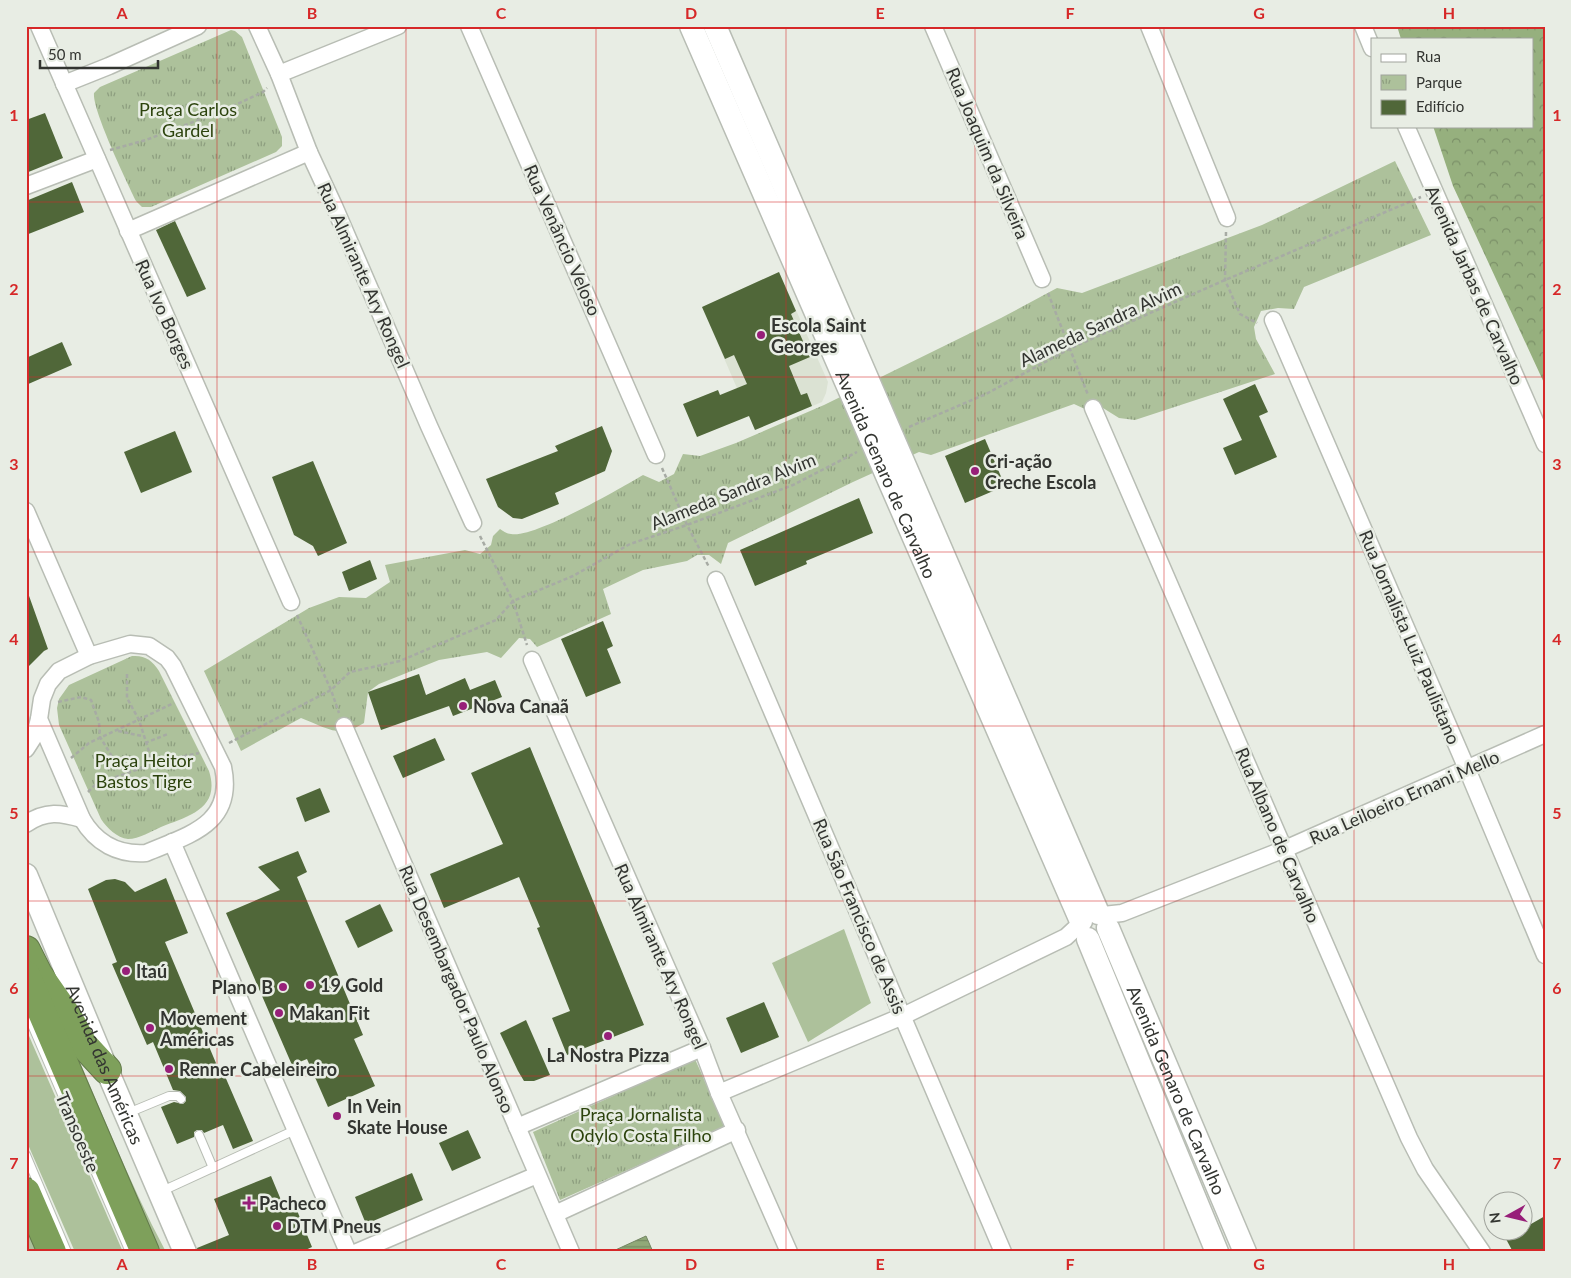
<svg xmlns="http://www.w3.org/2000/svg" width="1571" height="1278" viewBox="0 0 1571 1278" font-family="Lato,sans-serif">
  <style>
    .built { fill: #dbe2d3 }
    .green { fill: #adc19b }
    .forest { fill: url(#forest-crowns) }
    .park { fill: url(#park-tufts) }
    .water { fill: url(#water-rules); stroke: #748663 }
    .building { fill: #506739 }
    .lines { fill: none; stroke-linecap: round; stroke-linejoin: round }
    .lane-casing { stroke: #b8bdb4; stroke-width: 10 }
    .street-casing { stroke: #b8bdb4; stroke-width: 19 }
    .secondary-casing { stroke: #b8bdb4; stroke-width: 25 }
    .highway-casing { stroke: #647b4c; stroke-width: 30 }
    .path { stroke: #a7aba4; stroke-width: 2.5; stroke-dasharray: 4 2.5; stroke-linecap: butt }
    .lane { stroke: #fff; stroke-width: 8 }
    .street { stroke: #fff; stroke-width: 16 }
    .secondary { stroke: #fff; stroke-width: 22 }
    .highway { stroke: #7ea05b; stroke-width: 28 }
    .grid { fill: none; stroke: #d62828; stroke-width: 1; stroke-opacity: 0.55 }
    .poi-dot { fill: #971f79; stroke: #e8ede4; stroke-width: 2 }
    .labels { text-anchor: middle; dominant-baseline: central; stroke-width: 5; stroke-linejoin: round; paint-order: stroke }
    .park-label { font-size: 18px; fill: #2c430d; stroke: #e8ede4 }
    .street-label { font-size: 18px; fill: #333531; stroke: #e8ede4 }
    .poi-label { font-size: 18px; font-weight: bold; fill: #333531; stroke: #e8ede4; text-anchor: start }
    .neatline { fill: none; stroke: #d62828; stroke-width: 2 }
    .grid-label { font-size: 16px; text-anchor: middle; font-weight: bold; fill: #d62828 }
  </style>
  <defs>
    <pattern id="forest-crowns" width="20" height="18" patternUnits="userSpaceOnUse" patternTransform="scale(1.25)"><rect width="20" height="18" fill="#96b07e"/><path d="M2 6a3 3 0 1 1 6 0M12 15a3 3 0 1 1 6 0" fill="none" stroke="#7b9068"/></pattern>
    <pattern id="park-tufts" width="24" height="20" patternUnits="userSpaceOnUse" patternTransform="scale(1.25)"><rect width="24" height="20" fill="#adc19b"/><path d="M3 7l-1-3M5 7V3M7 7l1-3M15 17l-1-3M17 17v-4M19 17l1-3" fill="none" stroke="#8d9e7f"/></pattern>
    <pattern id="water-rules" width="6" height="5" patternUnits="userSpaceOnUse" patternTransform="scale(1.25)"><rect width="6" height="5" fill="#90a978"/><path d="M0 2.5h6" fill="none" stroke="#768a63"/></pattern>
  </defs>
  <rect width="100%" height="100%" fill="#e8ede4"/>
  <polygon class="built" points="779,272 828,382 826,393 822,402 755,430 702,307"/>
  <g class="green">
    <polygon points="844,929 871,1003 808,1042 772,963"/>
    <path d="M64 1026C98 1101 127 1179 166 1252H150Z"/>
    <polygon points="26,1029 123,1252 75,1252 26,1140"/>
    <polygon points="26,1213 42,1252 28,1252 26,1249"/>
  </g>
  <polygon class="forest" points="1397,26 1545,26 1545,385 1453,186 1433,126 1532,126 1532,39 1401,39"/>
  <g class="park">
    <path d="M231 30 235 31 242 37 282 137V146L276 152 151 207H142L136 201C127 182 92 110 94 93L100 87Z"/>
    <path d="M1395 161 1431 235 1304 287 1294 309 1278 308 1261 311 1254 327 1256 339 1275 374 1135 420 1119 418 1103 408 1087 410 1074 404 931 455 919 452 853 482 728 543 721 564 709 555H697L687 561 643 570 603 589 611 614 537 647 530 639 519 638 501 658 487 652 439 660 379 684 368 692 364 723C338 739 328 728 301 718L241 751 204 671 309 608 339 597 366 598 390 582 385 565 465 550 480 554 491 545 493 536 500 529C503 531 507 534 511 534 533 539 621 488 643 475L659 482 674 474 683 454 700 456 736 443 824 405 1001 318 1057 288 1082 293 1262 225Z"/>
    <path d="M132 656C145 655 152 660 159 671L209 771C221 809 188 816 161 827 152 831 139 839 128 839 117 838 107 828 101 819L59 725 57 708 59 699 69 685Z"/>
    <polygon points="695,1059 725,1127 560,1200 533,1132"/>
  </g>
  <polygon class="water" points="646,1236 653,1252 611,1252"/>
  <g class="building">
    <polygon points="45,113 63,158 26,173 26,120"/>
    <polygon points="72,182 84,212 26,235 26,201"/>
    <polygon points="175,221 206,289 187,297 156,230"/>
    <polygon points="779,272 796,311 791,314 810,357 789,366 801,395 807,393 812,406 755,430 749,416 697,437 683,404 718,390 720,395 747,384 734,355 725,359 702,307"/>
    <polygon points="62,342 72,365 26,385 26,358"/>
    <polygon points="1255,384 1268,412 1259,416 1277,457 1235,475 1223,448 1242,440 1223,399"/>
    <polygon points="602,426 612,451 605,471 555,493 559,504 522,519 513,518 498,507 486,479 558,451 555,446"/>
    <polygon points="175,431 192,472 141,493 124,452"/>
    <polygon points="985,439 1005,486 965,503 945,456"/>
    <polygon points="313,461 347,543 318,556 313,546 294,535 272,477"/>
    <polygon points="859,498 873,533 806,561 807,564 755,586 740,550"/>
    <polygon points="370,560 377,579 349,591 342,572"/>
    <polygon points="26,593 28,593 48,649 44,651 26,669"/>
    <polygon points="603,621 613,646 607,649 621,683 586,697 561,639"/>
    <polygon points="419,674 426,695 465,678 470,690 495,680 502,697 453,716 449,706 381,730 368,692"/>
    <polygon points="435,738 445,760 403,778 393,756"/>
    <polygon points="530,747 644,1025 567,1055 552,1018 570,1011 537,928 540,927 519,877 444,908 430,874 503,844 471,773"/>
    <polygon points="320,788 330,812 305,822 296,798"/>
    <polygon points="298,851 307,872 297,877 363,1035 354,1039 375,1086 328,1107 307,1059 292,1065 226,913 280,890 258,867"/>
    <polygon points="166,878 188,933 165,942 221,1075 224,1074 253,1141 233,1149 223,1125 204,1133 202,1130 197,1130 194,1132 194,1137 177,1144 161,1107 174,1102 183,1104 186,1101 186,1097 180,1091 173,1090 153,1042 147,1045 112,964 117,962 88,889 106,880 115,879 125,882 135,892"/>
    <polygon points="380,904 393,931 358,948 345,921"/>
    <polygon points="764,1002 779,1037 741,1053 726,1018"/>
    <polygon points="526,1020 550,1075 534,1081 524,1081 518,1071 500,1033"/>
    <polygon points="468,1130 481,1158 452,1171 439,1143"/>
    <polygon points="412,1173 423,1200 366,1224 355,1197"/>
    <polygon points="271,1176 286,1212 296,1208 312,1247 301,1252 198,1252 197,1248 229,1235 214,1199"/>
    <polygon points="1545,1216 1545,1252 1513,1252 1506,1239 1520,1230 1524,1230 1524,1228"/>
  </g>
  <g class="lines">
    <defs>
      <g id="lane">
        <polyline points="26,1011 130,1252"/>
        <polyline points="128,1113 169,1096 178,1096 181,1099"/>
        <polyline points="199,1135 213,1168"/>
        <polyline points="26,1155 67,1252"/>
        <polyline points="160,1192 295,1130"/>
      </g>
      <g id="street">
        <polyline points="39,26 291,602"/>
        <polyline points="257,26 279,74 309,152 334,206 429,426 473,523"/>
        <polyline points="469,26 656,455"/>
        <polyline points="933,26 1042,279"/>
        <polyline points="1149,26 1227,218"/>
        <polyline points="1363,26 1372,48"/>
        <polyline points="279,74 398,26"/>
        <polyline points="64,84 109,66 198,26"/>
        <polyline points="1406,126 1545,444"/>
        <polyline points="26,186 97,159"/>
        <polyline points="128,231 309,152"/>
        <polyline points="1273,320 1467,769 1545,955"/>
        <polyline points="1093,408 1409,1138 1425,1169 1482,1252"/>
        <polyline points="26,511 89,656"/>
        <polyline points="716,580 1003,1252"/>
        <path d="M130 644 149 646 167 658 173 666 223 767C235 825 188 835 146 853 118 855 96 843 82 819L39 719 42 699 48 684 59 671 89 656Z"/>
        <polyline points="532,660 702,1048 719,1093 789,1252"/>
        <polyline points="344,726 571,1252"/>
        <polyline points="26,749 35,735 39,719"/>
        <path d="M26 824C46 810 61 813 82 819"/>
        <polyline points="172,842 348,1252"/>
        <polyline points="1103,915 1122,913 1285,849 1545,734"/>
        <polyline points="719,1093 903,1016 1066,937 1080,924"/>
        <polyline points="517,1127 702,1048"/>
        <polyline points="555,1214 737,1130"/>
        <polyline points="357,1252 537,1175"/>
      </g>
      <g id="secondary">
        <path id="s1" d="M691 26 1081 921"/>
        <polyline points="715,26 1098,913"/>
        <path id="s2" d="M26 875 107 1070 185 1252"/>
        <path id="s3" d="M1108 928 1245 1252"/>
        <polyline points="1088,939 1217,1252"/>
      </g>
      <g id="highway">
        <polyline points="26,950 38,974 68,1017 83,1044 107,1070"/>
        <polyline points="26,975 145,1252"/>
        <polyline points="26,1192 52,1252"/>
      </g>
    </defs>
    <use href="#lane" class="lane-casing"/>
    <use href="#street" class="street-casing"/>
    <use href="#secondary" class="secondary-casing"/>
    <use href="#highway" class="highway-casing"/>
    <g class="path">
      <polyline points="110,150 146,140 222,111 263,92 267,88"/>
      <polyline points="1226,232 1225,280 1240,314 1257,323"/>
      <polyline points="1048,293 1088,395"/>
      <polyline points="909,427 986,394 1071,348 1225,280 1421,197"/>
      <polyline points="662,468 687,525 709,567"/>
      <polyline points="480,536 513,601 527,645"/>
      <polyline points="297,615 331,690 339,713"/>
      <polyline points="127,674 127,698 139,720 153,764"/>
      <polyline points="58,702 81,697 91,700 99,722 100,737 113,758 128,772"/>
      <polyline points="118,731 142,736"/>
      <polyline points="145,743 168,734"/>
      <polyline points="229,743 331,690 350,672 400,661 496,620 513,601 573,576 630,544 687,525 793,485 857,452"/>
      <polyline points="71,758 89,743 174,703"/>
      <polyline points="88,792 101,779 113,778 162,761 199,753"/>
    </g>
    <use href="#lane" class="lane"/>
    <use href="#street" class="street"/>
    <use href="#secondary" class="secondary"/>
    <use href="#highway" class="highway"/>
  </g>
  <path class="grid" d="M217 26V1252M406 26V1252M596 26V1252M786 26V1252M975 26V1252M1164 26V1252M1354 26V1252M26 202H1545M26 377H1545M26 552H1545M26 726H1545M26 901H1545M26 1076H1545"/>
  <g class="poi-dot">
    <circle cx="761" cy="335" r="5"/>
    <circle cx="975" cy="471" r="5"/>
    <circle cx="463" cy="706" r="5"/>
    <circle cx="126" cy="971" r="5"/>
    <circle cx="310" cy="985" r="5"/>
    <circle cx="283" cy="987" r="5"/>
    <circle cx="279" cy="1013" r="5"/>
    <circle cx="150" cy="1028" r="5"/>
    <circle cx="608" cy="1036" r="5"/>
    <circle cx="169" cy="1069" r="5"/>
    <circle cx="337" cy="1116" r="5"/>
    <path d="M246.5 1195.5h5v5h5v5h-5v5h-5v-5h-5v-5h5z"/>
    <circle cx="277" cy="1226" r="5"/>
  </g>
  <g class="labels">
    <g class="park-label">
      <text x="188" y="109">Praça Carlos<tspan x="188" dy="21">Gardel</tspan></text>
      <text x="144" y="760">Praça Heitor<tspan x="144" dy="21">Bastos Tigre</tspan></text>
      <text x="641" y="1114">Praça Jornalista<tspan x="641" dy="21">Odylo Costa Filho</tspan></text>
    </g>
    <g class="street-label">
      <text transform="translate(988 153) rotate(67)">Rua Joaquim da Silveira</text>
      <text transform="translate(563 240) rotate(66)">Rua Venâncio Veloso</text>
      <text transform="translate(364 275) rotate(66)">Rua Almirante Ary Rongel</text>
      <text transform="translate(1475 285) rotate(66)">Avenida Jarbas de Carvalho</text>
      <text transform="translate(165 314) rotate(66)">Rua Ivo Borges</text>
      <text transform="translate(1100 324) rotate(-25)">Alameda Sandra Alvim</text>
      <text stroke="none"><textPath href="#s1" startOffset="489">Avenida Genaro de Carvalho</textPath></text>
      <text transform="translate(733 491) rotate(-22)">Alameda Sandra Alvim</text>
      <text transform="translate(1410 637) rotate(67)">Rua Jornalista Luiz Paulistano</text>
      <text transform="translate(1404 797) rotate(-24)">Rua Leiloeiro Ernani Mello</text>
      <text transform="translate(1278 835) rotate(67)">Rua Albano de Carvalho</text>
      <text transform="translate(860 916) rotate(67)">Rua São Francisco de Assis</text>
      <text transform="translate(661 956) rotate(66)">Rua Almirante Ary Rongel</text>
      <text transform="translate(457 989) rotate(67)">Rua Desembargador Paulo Alonso</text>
      <text stroke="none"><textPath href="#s2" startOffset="205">Avenida das Américas</textPath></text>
      <text stroke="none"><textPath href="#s3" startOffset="176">Avenida Genaro de Carvalho</textPath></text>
      <text transform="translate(78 1132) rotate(67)">Transoeste</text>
    </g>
    <g class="poi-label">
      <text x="771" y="325">Escola Saint<tspan x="771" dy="21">Georges</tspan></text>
      <text x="985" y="461">Cri-ação<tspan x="985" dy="21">Creche Escola</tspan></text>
      <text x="473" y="706">Nova Canaã</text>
      <text x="136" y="971">Itaú</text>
      <text x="320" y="985">19 Gold</text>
      <text x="273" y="987" text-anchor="end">Plano B</text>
      <text x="289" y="1013">Makan Fit</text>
      <text x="160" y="1018">Movement<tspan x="160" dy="21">Américas</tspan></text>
      <text x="608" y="1055" text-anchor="middle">La Nostra Pizza</text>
      <text x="179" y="1069">Renner Cabeleireiro</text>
      <text x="347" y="1106">In Vein<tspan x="347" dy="21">Skate House</tspan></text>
      <text x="259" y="1203">Pacheco</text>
      <text x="287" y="1226">DTM Pneus</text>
    </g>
  </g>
  <rect width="1571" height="1278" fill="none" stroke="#e8ede4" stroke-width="55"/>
  <rect x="1371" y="38" width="162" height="90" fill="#e8ede4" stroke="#a0a39c"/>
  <rect x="1381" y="54" width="25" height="8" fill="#ffffff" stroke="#a0a39c"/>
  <text x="1416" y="62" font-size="15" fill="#333531">Rua</text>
  <rect x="1381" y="75" width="25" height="15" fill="url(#park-tufts)" stroke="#a0a39c"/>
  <text x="1416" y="88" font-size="15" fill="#333531">Parque</text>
  <rect x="1381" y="100" width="25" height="15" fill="#506739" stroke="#a0a39c"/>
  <text x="1416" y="112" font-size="15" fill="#333531">Edifício</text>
  <g transform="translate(1508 1216) rotate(262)"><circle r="24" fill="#e8ede4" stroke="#a0a39c"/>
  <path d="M0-4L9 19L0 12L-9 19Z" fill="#971f79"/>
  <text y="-8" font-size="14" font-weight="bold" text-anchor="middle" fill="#333531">N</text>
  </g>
  <path d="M40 60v8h118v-8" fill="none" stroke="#333531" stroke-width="2.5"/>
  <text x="48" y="60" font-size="15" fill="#333531" stroke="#e8ede4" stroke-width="4" paint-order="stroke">50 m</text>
  <rect x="28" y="28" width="1516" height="1222" class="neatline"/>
  <g class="grid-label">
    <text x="122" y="19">A</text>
    <text x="312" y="19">B</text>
    <text x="501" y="19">C</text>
    <text x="691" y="19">D</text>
    <text x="880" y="19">E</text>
    <text x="1070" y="19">F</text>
    <text x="1259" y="19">G</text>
    <text x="1449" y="19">H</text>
    <text x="14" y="121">1</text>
    <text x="1557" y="121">1</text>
    <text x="14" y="295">2</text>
    <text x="1557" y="295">2</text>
    <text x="14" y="470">3</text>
    <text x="1557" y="470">3</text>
    <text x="14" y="645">4</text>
    <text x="1557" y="645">4</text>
    <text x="14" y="819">5</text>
    <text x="1557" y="819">5</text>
    <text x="14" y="994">6</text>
    <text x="1557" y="994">6</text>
    <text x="14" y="1169">7</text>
    <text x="1557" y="1169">7</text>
    <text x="122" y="1270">A</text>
    <text x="312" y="1270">B</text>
    <text x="501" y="1270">C</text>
    <text x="691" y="1270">D</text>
    <text x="880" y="1270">E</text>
    <text x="1070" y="1270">F</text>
    <text x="1259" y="1270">G</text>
    <text x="1449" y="1270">H</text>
  </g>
</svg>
